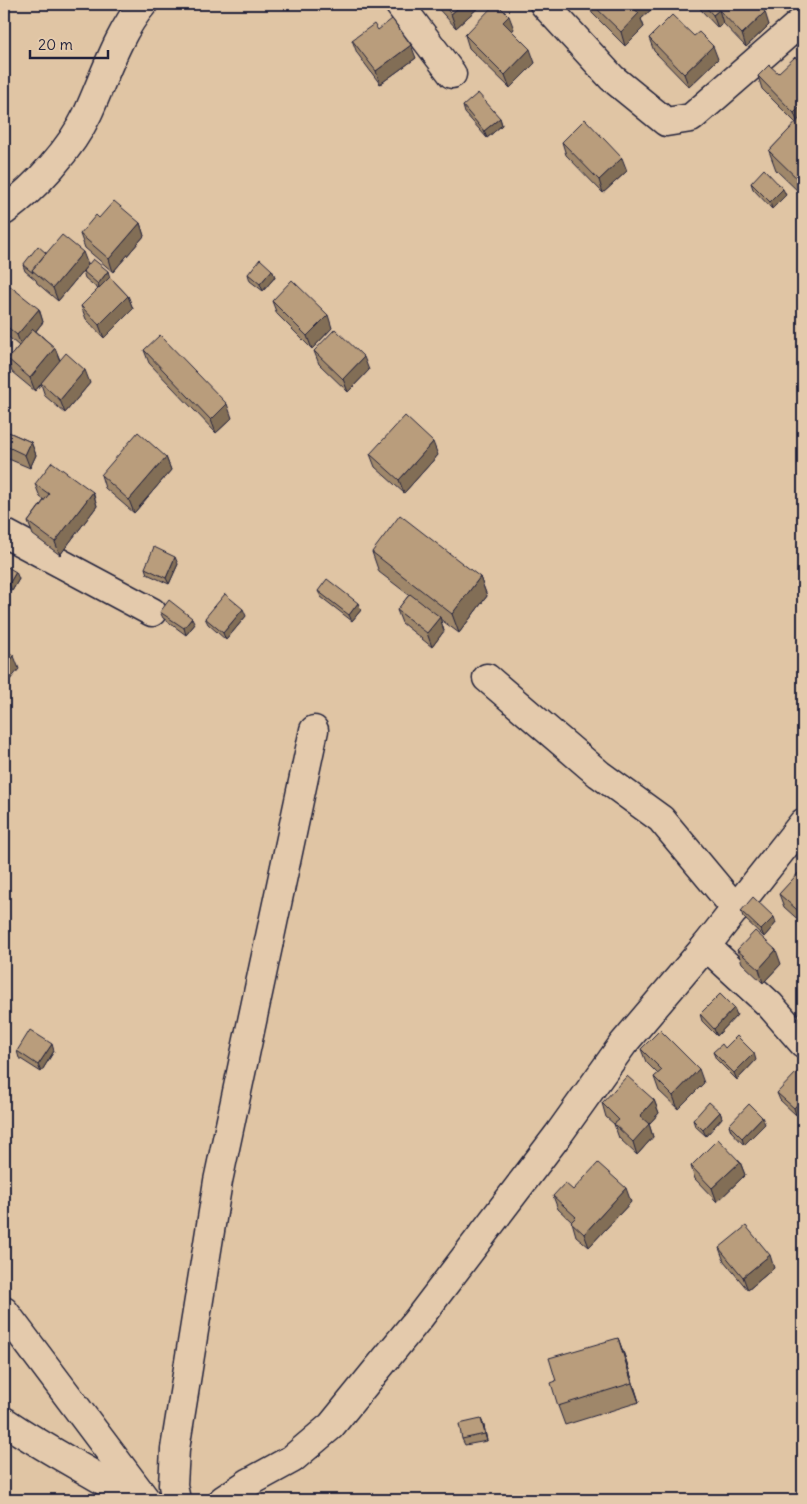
<svg xmlns="http://www.w3.org/2000/svg" width="807" height="1504" viewBox="0 0 807 1504" font-family="Delius,sans-serif">
  <style>
    .lines { fill: none; stroke-linecap: round; stroke-linejoin: round }
    .minor-casing { stroke: #22223b; stroke-width: 31 }
    .minor { stroke: #e4caac; stroke-width: 28 }
    .wall { fill: #9f876a; stroke: #22223b }
    .shaded-wall { fill: #826e56; stroke: #22223b }
    .building { fill: #b99d7b; stroke: #22223b }
  </style>
  <rect width="100%" height="100%" fill="#e0c5a4"/>
  <filter id="ink" filterUnits="userSpaceOnUse"><feTurbulence type="fractalNoise" baseFrequency=".02" numOctaves="2"/><feDisplacementMap in="SourceGraphic" scale="10" xChannelSelector="R" yChannelSelector="G"/><feConvolveMatrix kernelMatrix="1 2 1 2 8 2 1 2 1" color-interpolation-filters="sRGB"/></filter>
  <g filter="url(#ink)">
    <g class="lines">
      <defs>
        <g id="minor">
          <polyline points="399,4 452,74"/>
          <polyline points="544,4 612,78 666,122 691,118 801,22"/>
          <path d="M4 211C36 187 71 149 88 113 104 78 118 33 143 4"/>
          <polyline points="4,533 152,612"/>
          <polyline points="487,678 599,774 661,819 736,909"/>
          <polyline points="706,946 770,1005 803,1043"/>
          <polyline points="4,1311 146,1500"/>
          <path d="M4 1421C46 1450 93 1473 136 1500"/>
          <polyline points="176,1500 173,1485 175,1449 218,1181 314,730"/>
          <polyline points="223,1500 250,1482 292,1459 331,1426 419,1318 558,1135 623,1044 706,946 803,823"/>
        </g>
      </defs>
      <use href="#minor" class="minor-casing"/>
      <use href="#minor" class="minor"/>
    </g>
    <g class="wall">
      <polygon points="434,4 480,4 481,5 456,28"/>
      <polygon points="589,4 657,4 641,19 644,27 625,46 592,13"/>
      <polygon points="699,4 757,4 769,25 746,47 723,23 718,28 701,10"/>
      <polygon points="514,29 512,31 535,63 510,88 469,48 465,35"/>
      <polygon points="378,30 416,58 380,84 357,53 352,40"/>
      <polygon points="649,38 718,59 689,87 654,51"/>
      <polygon points="803,65 803,196 776,170 769,151 796,123 762,89 758,76 778,73"/>
      <polygon points="463,106 500,118 502,125 487,138 465,113"/>
      <polygon points="562,142 627,171 603,193 566,155"/>
      <polygon points="751,183 786,195 772,209 753,189"/>
      <polygon points="99,218 140,223 144,236 113,272 85,248 80,234"/>
      <polygon points="46,253 88,265 110,277 128,296 133,309 104,338 86,319 81,306 98,289 85,278 83,271 58,301 37,283 36,280 25,271 23,265"/>
      <polygon points="272,270 275,277 263,291 250,281 248,274"/>
      <polygon points="4,293 39,309 43,322 36,331 55,348 60,360 90,383 65,413 45,396 41,384 35,391 12,372 8,359 19,346 4,333"/>
      <polygon points="272,301 332,328 312,349 277,314"/>
      <polygon points="144,350 232,418 216,433 149,363"/>
      <polygon points="314,351 369,370 348,392 319,364"/>
      <polygon points="4,430 31,442 36,455 30,468 4,457"/>
      <polygon points="370,454 438,455 404,493 375,467"/>
      <polygon points="166,457 171,470 134,513 105,488 101,475"/>
      <polygon points="35,484 93,492 97,506 60,555 33,535 28,522 44,500 40,497"/>
      <polygon points="372,552 480,577 487,596 459,633 440,619 444,631 432,647 402,623 397,610 409,595 379,572"/>
      <polygon points="178,564 169,584 147,574 145,568"/>
      <polygon points="4,565 19,579 12,591 4,586"/>
      <polygon points="318,591 361,610 352,621 321,597"/>
      <polygon points="160,612 195,624 186,635 163,618"/>
      <polygon points="246,616 226,640 208,624 205,618"/>
      <polygon points="803,871 803,924 784,907 779,894"/>
      <polygon points="741,911 776,923 764,937 743,917"/>
      <polygon points="737,950 781,964 763,983 742,963"/>
      <polygon points="700,1014 737,1015 717,1036 702,1021"/>
      <polygon points="725,1048 756,1060 737,1080 716,1059 713,1052"/>
      <polygon points="641,1049 704,1083 678,1109 659,1091 654,1077 658,1074 646,1062"/>
      <polygon points="17,1051 54,1051 41,1072 19,1058"/>
      <polygon points="803,1078 803,1107 796,1115 780,1100 777,1093"/>
      <polygon points="654,1100 659,1113 649,1124 653,1137 637,1155 619,1138 614,1124 606,1117 602,1103"/>
      <polygon points="720,1112 722,1118 706,1136 695,1126 693,1120"/>
      <polygon points="765,1124 744,1145 731,1131 729,1125"/>
      <polygon points="740,1162 745,1175 717,1202 695,1179 691,1166"/>
      <polygon points="573,1190 631,1202 589,1247 576,1236 572,1222 558,1209 553,1196"/>
      <polygon points="719,1248 774,1268 748,1290 724,1261"/>
      <polygon points="618,1338 625,1357 639,1402 565,1425 558,1406"/>
      <polygon points="481,1419 484,1426 487,1441 465,1445 462,1439"/>
    </g>
    <g class="shaded-wall">
      <polygon points="463,4 480,4 481,5 456,28 451,14"/>
      <polygon points="639,4 657,4 641,19 644,27 625,46 621,32 634,9"/>
      <polygon points="719,10 723,23 718,28 713,15"/>
      <polygon points="765,12 769,25 746,47 742,34"/>
      <polygon points="509,16 514,29 508,36 503,22"/>
      <polygon points="411,45 416,58 380,84 376,71"/>
      <polygon points="713,46 718,59 689,87 684,74"/>
      <polygon points="530,49 535,63 510,88 505,75"/>
      <polygon points="803,104 803,122 799,126 794,113"/>
      <polygon points="500,118 502,125 487,138 484,131"/>
      <polygon points="622,158 627,171 603,193 599,180"/>
      <polygon points="783,189 786,195 772,209 770,202"/>
      <polygon points="140,223 144,236 113,272 109,259"/>
      <polygon points="83,252 88,265 58,301 53,288"/>
      <polygon points="272,270 275,277 263,291 260,284"/>
      <polygon points="108,271 110,278 100,290 98,284"/>
      <polygon points="128,296 133,309 104,338 99,325"/>
      <polygon points="39,309 43,322 22,348 17,335"/>
      <polygon points="328,315 332,328 312,349 307,336"/>
      <polygon points="55,348 60,361 35,391 30,378"/>
      <polygon points="364,357 369,370 348,392 343,379"/>
      <polygon points="85,370 90,383 65,413 60,400"/>
      <polygon points="227,404 232,418 216,433 211,420"/>
      <polygon points="31,442 36,455 30,468 25,455"/>
      <polygon points="433,442 438,455 404,493 399,480"/>
      <polygon points="166,457 171,470 134,513 129,500"/>
      <polygon points="93,492 97,506 60,555 55,542"/>
      <polygon points="175,557 178,564 169,584 166,578"/>
      <polygon points="16,572 19,579 12,591 9,584"/>
      <polygon points="480,577 487,596 459,633 452,614"/>
      <polygon points="358,603 361,610 352,621 349,615"/>
      <polygon points="243,609 246,616 226,640 223,633"/>
      <polygon points="440,617 444,631 432,647 427,633"/>
      <polygon points="192,618 195,624 186,635 184,628"/>
      <polygon points="14,656 19,669 4,687 4,668"/>
      <polygon points="774,917 776,923 764,937 761,930"/>
      <polygon points="776,950 781,964 763,983 759,969"/>
      <polygon points="734,1008 737,1015 717,1036 714,1029"/>
      <polygon points="52,1044 54,1051 41,1072 38,1065"/>
      <polygon points="754,1053 756,1060 737,1080 734,1073"/>
      <polygon points="699,1069 704,1083 678,1109 673,1096"/>
      <polygon points="4,1096 7,1102 4,1108"/>
      <polygon points="803,1098 803,1107 796,1115 794,1108"/>
      <polygon points="654,1100 659,1113 649,1124 653,1137 637,1155 633,1142 640,1116"/>
      <polygon points="720,1112 722,1118 706,1136 703,1130"/>
      <polygon points="762,1117 765,1124 744,1145 742,1138"/>
      <polygon points="740,1162 745,1175 717,1202 712,1188"/>
      <polygon points="626,1188 631,1202 589,1247 584,1234"/>
      <polygon points="770,1255 774,1268 748,1290 743,1277"/>
      <polygon points="618,1338 625,1357 639,1402 632,1383"/>
      <polygon points="481,1419 484,1426 487,1441 485,1434"/>
    </g>
    <g class="building">
      <polygon points="442,4 463,4 451,14"/>
      <polygon points="495,4 497,4 509,16 503,22 530,49 505,75 465,35"/>
      <polygon points="592,4 639,4 634,9 639,13 621,32"/>
      <polygon points="703,4 757,4 765,12 742,34 719,10 713,15"/>
      <polygon points="672,15 694,36 699,32 713,46 684,74 649,38"/>
      <polygon points="392,19 411,45 376,71 352,40 374,24 378,30"/>
      <polygon points="795,57 803,65 803,104 794,113 758,76 769,65 778,73"/>
      <polygon points="478,93 500,118 484,131 463,106"/>
      <polygon points="803,115 803,184 769,151"/>
      <polygon points="585,119 622,158 599,180 562,142"/>
      <polygon points="764,169 783,189 770,202 751,183"/>
      <polygon points="114,201 140,223 109,259 80,234 96,215 99,218"/>
      <polygon points="62,235 83,252 53,288 32,270"/>
      <polygon points="38,246 46,253 32,270 33,273 23,265"/>
      <polygon points="93,259 108,271 98,284 83,271"/>
      <polygon points="260,259 272,270 260,284 248,274"/>
      <polygon points="110,277 128,296 99,325 81,306"/>
      <polygon points="292,280 328,315 307,336 272,301"/>
      <polygon points="10,286 39,309 17,335 4,324 4,293"/>
      <polygon points="33,329 55,348 30,378 8,359"/>
      <polygon points="335,329 364,357 343,379 314,351"/>
      <polygon points="160,335 227,404 211,420 144,350"/>
      <polygon points="66,353 85,370 60,400 41,383"/>
      <polygon points="405,416 433,442 399,480 370,454"/>
      <polygon points="4,430 31,442 25,455 4,445"/>
      <polygon points="138,432 166,457 129,500 101,475"/>
      <polygon points="52,462 93,492 55,542 28,522 49,494 35,484"/>
      <polygon points="400,515 480,577 452,614 372,552"/>
      <polygon points="154,547 175,557 166,578 145,568"/>
      <polygon points="4,565 16,572 9,584 4,581"/>
      <polygon points="327,579 358,603 349,615 318,591"/>
      <polygon points="225,594 243,609 223,633 205,618"/>
      <polygon points="410,594 440,617 427,633 397,610"/>
      <polygon points="169,600 192,618 184,628 160,612"/>
      <polygon points="4,648 14,656 4,668"/>
      <polygon points="802,869 803,871 803,915 779,894"/>
      <polygon points="753,897 774,917 761,930 741,911"/>
      <polygon points="755,931 776,950 759,969 737,950"/>
      <polygon points="720,994 734,1008 714,1029 700,1014"/>
      <polygon points="30,1030 52,1044 38,1065 17,1051"/>
      <polygon points="660,1030 699,1069 673,1096 654,1077 662,1070 641,1049"/>
      <polygon points="737,1036 754,1053 734,1073 713,1052 722,1044 725,1048"/>
      <polygon points="797,1072 803,1078 803,1098 794,1108 777,1093"/>
      <polygon points="627,1076 654,1100 640,1116 649,1124 633,1142 614,1124 619,1120 602,1103"/>
      <polygon points="709,1102 720,1112 703,1130 693,1120"/>
      <polygon points="749,1104 762,1117 742,1138 729,1125"/>
      <polygon points="718,1139 740,1162 712,1188 691,1166"/>
      <polygon points="598,1163 626,1188 584,1234 571,1222 576,1217 553,1196 565,1183 573,1190"/>
      <polygon points="746,1226 770,1255 743,1277 719,1248"/>
      <polygon points="618,1338 632,1383 558,1406 551,1383 556,1381 549,1358"/>
      <polygon points="481,1419 485,1434 462,1439 459,1424"/>
    </g>
  </g>
  <rect width="807" height="1504" fill="none" stroke="#e4caac" stroke-width="20"/>
  <rect x="10" y="10" width="787" height="1484" fill="none" stroke="#22223b" stroke-width="2" filter="url(#ink)"/>
  <path d="M30 50v8h78v-8" fill="none" stroke="#22223b" stroke-width="2.5"/>
  <text x="38" y="50" font-size="15" fill="#22223b" stroke="#e4caac" stroke-width="4" paint-order="stroke">20 m</text>
</svg>
